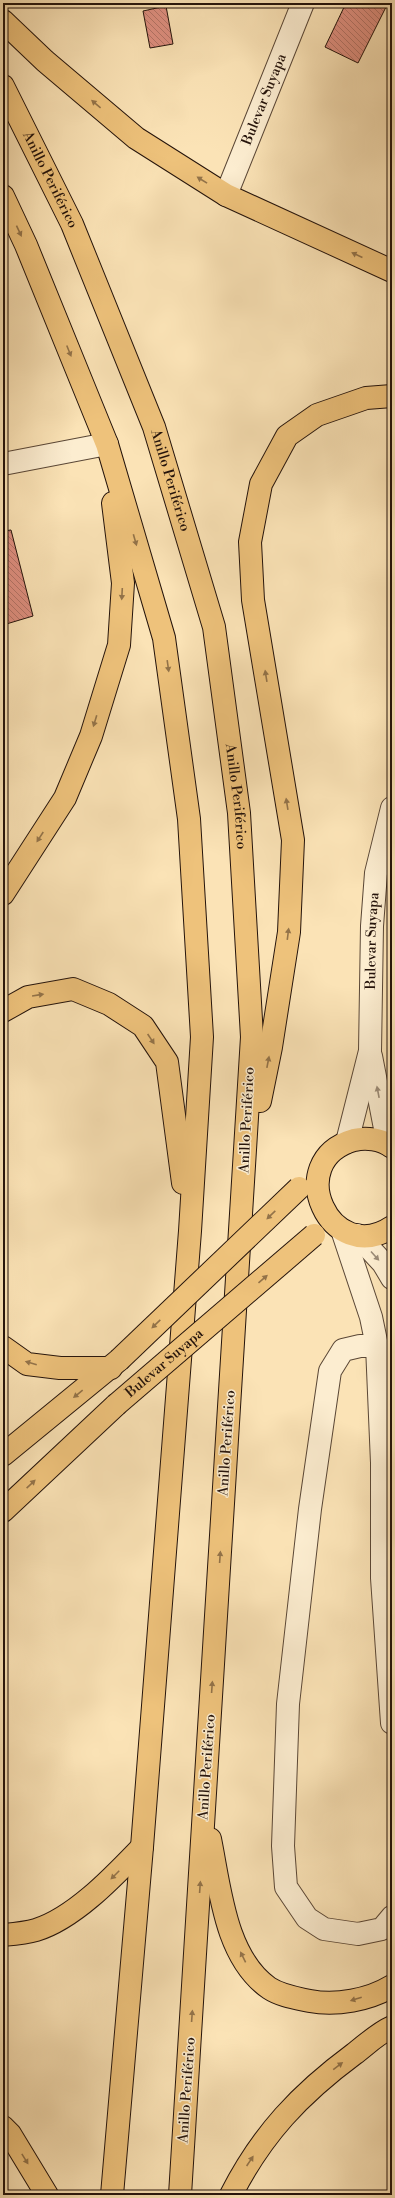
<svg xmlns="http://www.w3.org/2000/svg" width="395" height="2198" viewBox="0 0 395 2198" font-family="'Libre Bodoni',serif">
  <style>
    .building { fill: url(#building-back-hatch); stroke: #24130b }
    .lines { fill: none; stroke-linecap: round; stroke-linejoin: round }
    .minor-casing { stroke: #5a4736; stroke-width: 24 }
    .major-casing { stroke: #24130b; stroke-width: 24 }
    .highway-casing { stroke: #24130b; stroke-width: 24 }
    .minor { stroke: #fcedd0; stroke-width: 22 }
    .major { stroke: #eec27b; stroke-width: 22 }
    .highway { stroke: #eec27b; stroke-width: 22 }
    .major-bridge-casing { stroke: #24130b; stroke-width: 24; stroke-linecap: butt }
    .major-bridge { stroke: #eec27b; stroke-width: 22 }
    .oneway { fill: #937349 }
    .oneway2 { fill: #9b8b77 }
    .labels { text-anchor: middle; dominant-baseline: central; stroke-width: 3; stroke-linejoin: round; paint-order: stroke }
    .street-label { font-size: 14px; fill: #24130b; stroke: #fcedd0 }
  </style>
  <defs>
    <pattern id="building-back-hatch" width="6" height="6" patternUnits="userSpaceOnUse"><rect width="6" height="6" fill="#de8f80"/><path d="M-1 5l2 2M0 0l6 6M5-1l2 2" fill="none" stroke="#b47467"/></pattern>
  </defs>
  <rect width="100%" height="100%" fill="#fbe3b6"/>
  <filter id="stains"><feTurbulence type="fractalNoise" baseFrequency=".005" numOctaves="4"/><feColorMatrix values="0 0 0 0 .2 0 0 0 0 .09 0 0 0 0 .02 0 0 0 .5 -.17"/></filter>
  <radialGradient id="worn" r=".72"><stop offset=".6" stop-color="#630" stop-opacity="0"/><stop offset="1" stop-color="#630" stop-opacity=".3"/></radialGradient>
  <g class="building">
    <polygon points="346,3 388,3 358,63 325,47"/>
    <polygon points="166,6 173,44 150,48 143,11"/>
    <polygon points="11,530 33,616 3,625 3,531"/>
  </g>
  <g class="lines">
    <defs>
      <g id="minor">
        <path id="s1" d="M226 195 303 3"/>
        <polyline points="3,464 107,444"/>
        <polyline points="371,1056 388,1144"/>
        <path id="s2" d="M347 1142 370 1051 372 926 376 873 392 808"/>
        <polyline points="342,1230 371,1317 377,1346 382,1463 382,1578 392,1723"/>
        <polyline points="357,1235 383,1263 392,1278"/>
        <polyline points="377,1346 360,1346 343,1350 330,1371 310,1509 288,1704 283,1846 286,1887 307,1918 324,1929 358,1934 382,1929 392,1917"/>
      </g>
      <g id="major">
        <path d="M392 1147C381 1139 366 1137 354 1140 281 1161 331 1268 392 1227"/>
        <polyline points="3,1455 119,1360"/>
        <polyline points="3,1511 116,1405"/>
      </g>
      <g id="highway">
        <polyline points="3,21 45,61 136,138 226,195 392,271"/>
        <path id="s3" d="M3 86 72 224 154 427 214 627 239 813 252 1037 180 2195"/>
        <polyline points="3,196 26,245 107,444 164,638 189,819 202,1037 190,1231 142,1847 112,2195"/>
        <polyline points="3,894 65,798 91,736 119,645 123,583 113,503"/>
        <polyline points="3,1011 28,997 73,989 109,1004 143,1026 167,1062 183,1183"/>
        <polyline points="260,1101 271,1047 289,932 293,840 253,600 250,542 261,484 287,436 317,415 366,398 392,396"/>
        <polyline points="3,1347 27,1364 60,1368 111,1368"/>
        <path d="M210 1839C220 1888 225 1957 269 1988 281 1996 296 1998 310 2001 336 2006 369 2000 392 1986"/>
        <path d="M3 1935C14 1934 26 1933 36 1930 75 1918 115 1875 142 1847"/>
        <polyline points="3,2127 10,2134 47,2195"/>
        <path d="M231 2195C262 2134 300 2094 354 2054 366 2045 378 2033 392 2027"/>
      </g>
    </defs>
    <use href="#minor" class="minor-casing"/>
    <use href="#major" class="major-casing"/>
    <use href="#highway" class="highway-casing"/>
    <use href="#minor" class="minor"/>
    <use href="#major" class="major"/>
    <use href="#highway" class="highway"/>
    <defs>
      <g id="major-bridge">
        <polyline points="119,1360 299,1188"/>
        <path id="s4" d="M116 1405 314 1235"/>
      </g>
    </defs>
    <use href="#major-bridge" class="major-bridge-casing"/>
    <use href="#major-bridge" class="major-bridge"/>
  </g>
  <defs><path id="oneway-solid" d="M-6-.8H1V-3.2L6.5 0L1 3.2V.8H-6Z"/></defs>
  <g class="oneway">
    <use href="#oneway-solid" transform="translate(96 104) rotate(-140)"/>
    <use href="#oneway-solid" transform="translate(202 180) rotate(-148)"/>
    <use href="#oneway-solid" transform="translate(19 231) rotate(65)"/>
    <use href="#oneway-solid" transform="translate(357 255) rotate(-155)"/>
    <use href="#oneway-solid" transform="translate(69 351) rotate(68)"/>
    <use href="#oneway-solid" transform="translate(135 540) rotate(74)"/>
    <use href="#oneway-solid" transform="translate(122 594) rotate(93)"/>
    <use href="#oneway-solid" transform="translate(168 666) rotate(82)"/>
    <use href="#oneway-solid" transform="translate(266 676) rotate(-99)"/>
    <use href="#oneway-solid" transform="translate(95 721) rotate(107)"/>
    <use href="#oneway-solid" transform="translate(287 804) rotate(-99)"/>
    <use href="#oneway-solid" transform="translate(40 837) rotate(123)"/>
    <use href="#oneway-solid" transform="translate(288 934) rotate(-83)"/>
    <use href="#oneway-solid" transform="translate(38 995) rotate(-9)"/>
    <use href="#oneway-solid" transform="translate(151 1039) rotate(56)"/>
    <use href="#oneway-solid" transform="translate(268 1062) rotate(-79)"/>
    <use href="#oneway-solid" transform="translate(271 1215) rotate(136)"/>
    <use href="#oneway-solid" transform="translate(263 1279) rotate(-41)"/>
    <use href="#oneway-solid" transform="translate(156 1324) rotate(136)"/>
    <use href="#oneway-solid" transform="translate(31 1363) rotate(-164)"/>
    <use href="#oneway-solid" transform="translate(78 1394) rotate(141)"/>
    <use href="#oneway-solid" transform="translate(31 1484) rotate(-43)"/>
    <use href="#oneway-solid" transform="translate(220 1557) rotate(-86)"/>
    <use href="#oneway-solid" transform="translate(212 1687) rotate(-86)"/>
    <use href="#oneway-solid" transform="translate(115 1875) rotate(135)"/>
    <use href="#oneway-solid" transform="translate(200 1887) rotate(-86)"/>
    <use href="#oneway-solid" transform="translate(243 1957) rotate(-116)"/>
    <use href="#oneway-solid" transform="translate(356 1999) rotate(163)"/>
    <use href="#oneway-solid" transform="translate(192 2016) rotate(-86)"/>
    <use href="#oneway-solid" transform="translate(338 2066) rotate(-37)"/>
    <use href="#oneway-solid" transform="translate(25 2159) rotate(58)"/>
    <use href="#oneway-solid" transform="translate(250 2161) rotate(-56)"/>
  </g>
  <g class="oneway2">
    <use href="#oneway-solid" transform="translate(378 1092) rotate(-101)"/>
    <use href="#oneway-solid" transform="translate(375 1256) rotate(48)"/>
  </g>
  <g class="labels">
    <g class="street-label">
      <text stroke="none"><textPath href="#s1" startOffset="103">Bulevar Suyapa</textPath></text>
      <text stroke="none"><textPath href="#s3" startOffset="105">Anillo Periférico</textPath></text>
      <text stroke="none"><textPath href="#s3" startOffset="429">Anillo Periférico</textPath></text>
      <text stroke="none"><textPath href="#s3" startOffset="753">Anillo Periférico</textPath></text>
      <text stroke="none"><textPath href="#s2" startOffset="204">Bulevar Suyapa</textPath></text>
      <text transform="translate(247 1120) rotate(-87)">Anillo Periférico</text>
      <text stroke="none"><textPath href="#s4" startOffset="64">Bulevar Suyapa</textPath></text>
      <text transform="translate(227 1443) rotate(-86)">Anillo Periférico</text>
      <text transform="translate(207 1767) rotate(-86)">Anillo Periférico</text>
      <text transform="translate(187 2090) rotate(-86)">Anillo Periférico</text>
    </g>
  </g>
  <rect width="395" height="2198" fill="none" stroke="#fbe3b6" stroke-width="16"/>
  <rect x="4" y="4" width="387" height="2190" fill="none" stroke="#24130b" stroke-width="2"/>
  <rect x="8" y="8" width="379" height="2182" fill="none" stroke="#24130b"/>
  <rect width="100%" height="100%" filter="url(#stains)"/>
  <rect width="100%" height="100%" fill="url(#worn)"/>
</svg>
